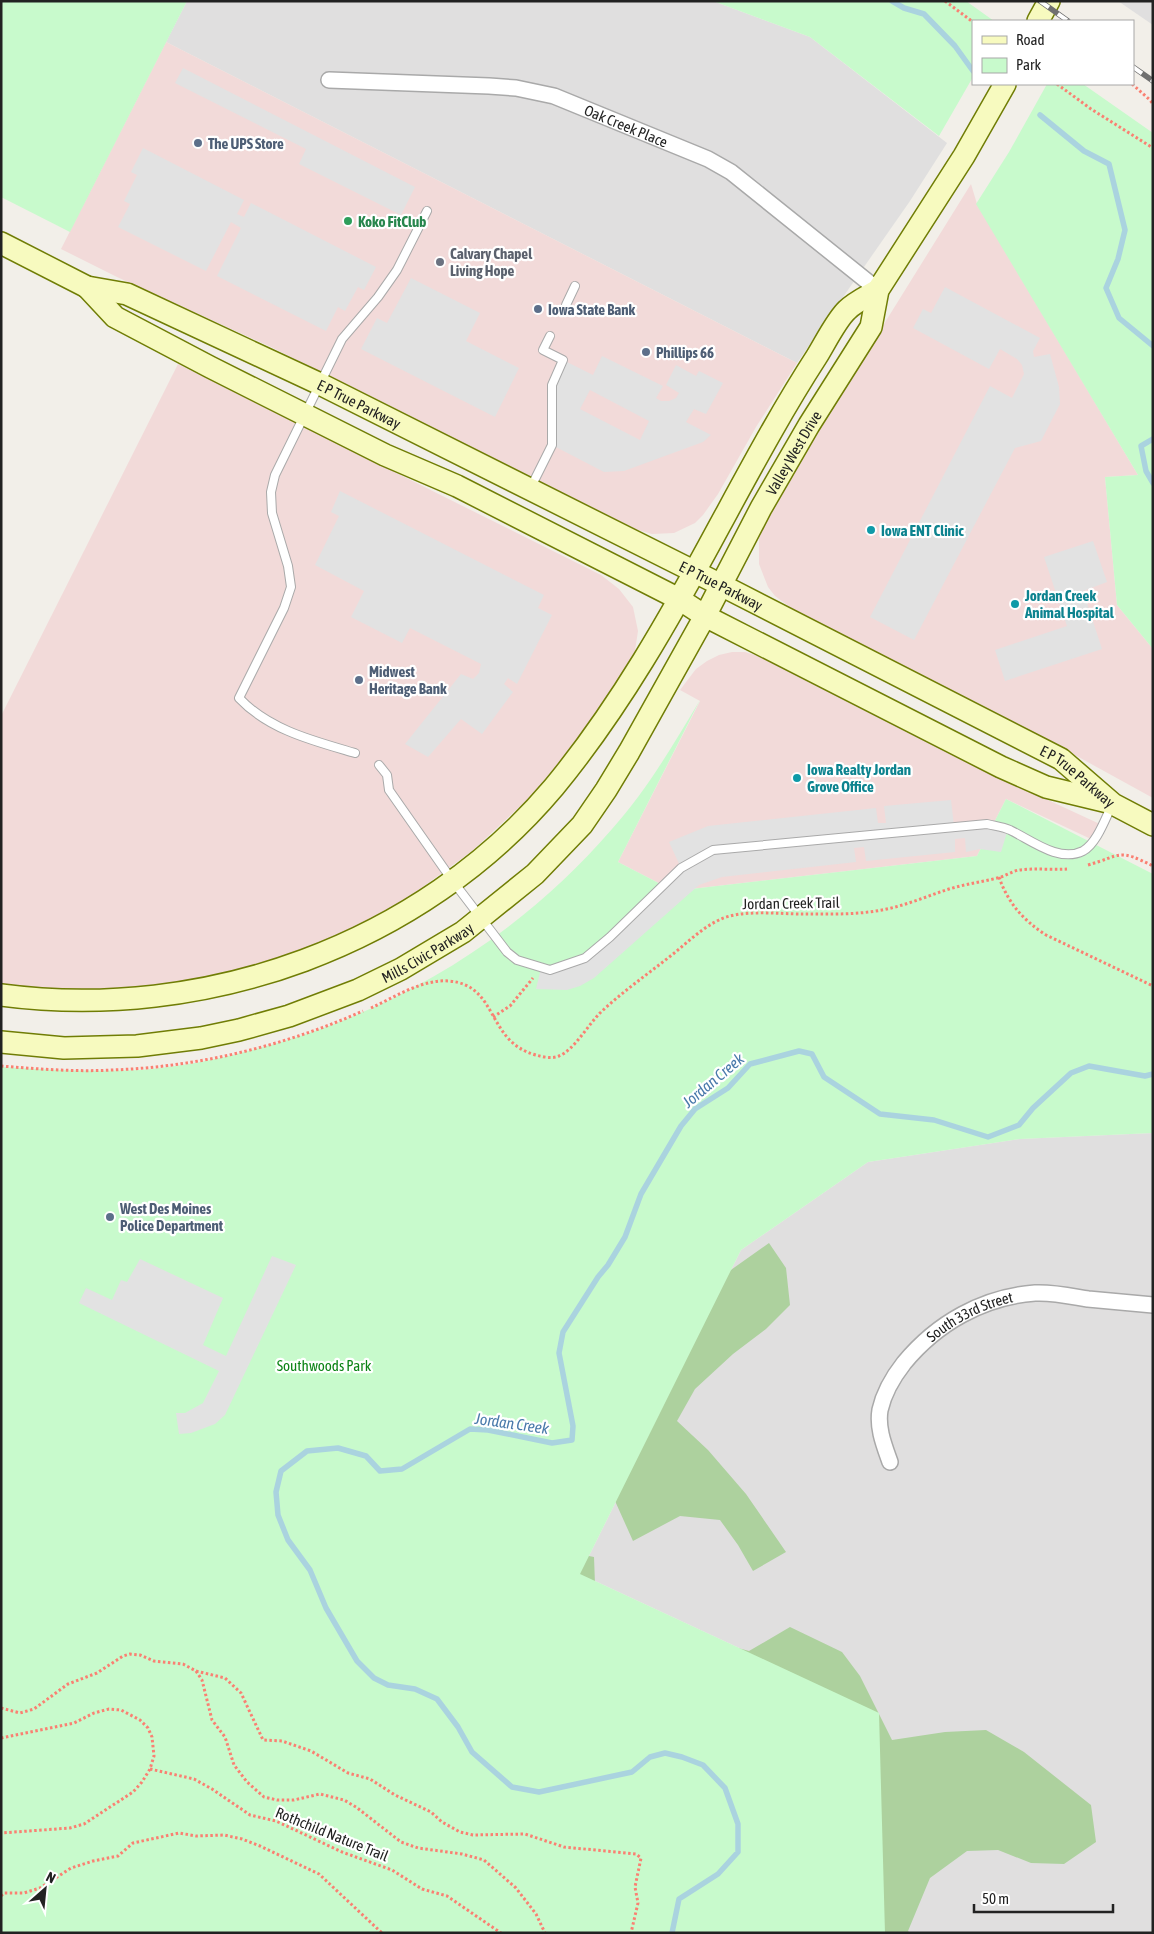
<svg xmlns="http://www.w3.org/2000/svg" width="1154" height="1934" viewBox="0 0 1154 1934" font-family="'Asap Condensed',sans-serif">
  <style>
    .residential { fill: #e0dfdf }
    .commercial { fill: #f2dad9 }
    .forest { fill: #add19e }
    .park { fill: #c8facc }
    .parking { fill: #e2e2e2; fill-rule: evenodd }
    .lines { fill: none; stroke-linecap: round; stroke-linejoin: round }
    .stream { stroke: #aad3df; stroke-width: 5.5 }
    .service-casing { stroke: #a9a9a9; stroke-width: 10 }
    .minor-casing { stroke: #a9a9a9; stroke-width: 18 }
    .secondary-casing { stroke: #707d05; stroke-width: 24 }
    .path { stroke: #fa8072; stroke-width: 3; stroke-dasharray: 2.5 2.5; stroke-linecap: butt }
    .service { stroke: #fff; stroke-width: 8 }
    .minor { stroke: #fff; stroke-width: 15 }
    .secondary { stroke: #f7fabf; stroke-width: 21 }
    .rail-casing { stroke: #707070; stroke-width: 5.5 }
    .rail { stroke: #fff; stroke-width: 4; stroke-dasharray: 11; stroke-linecap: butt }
    .service-dot { fill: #5c6f8a; stroke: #fff; stroke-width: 2 }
    .leisure-dot { fill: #2e9e5b; stroke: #fff; stroke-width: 2 }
    .worship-dot { fill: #6b7280; stroke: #fff; stroke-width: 2 }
    .culture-dot { fill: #0f9aa8; stroke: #fff; stroke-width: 2 }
    .labels { text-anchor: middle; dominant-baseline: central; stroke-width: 4.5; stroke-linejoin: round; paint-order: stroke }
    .street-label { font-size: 15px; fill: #222; stroke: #fff }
    .service-label { font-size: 15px; font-weight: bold; fill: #4e5e75; stroke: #fff; text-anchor: start }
    .leisure-label { font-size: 15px; font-weight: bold; fill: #27864d; stroke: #fff; text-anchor: start }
    .worship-label { font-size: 15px; font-weight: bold; fill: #5b616d; stroke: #fff; text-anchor: start }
    .culture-label { font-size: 15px; font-weight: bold; fill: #0d838f; stroke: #fff; text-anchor: start }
    .park-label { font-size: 15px; fill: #0c8416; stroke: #fff }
    .water-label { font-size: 16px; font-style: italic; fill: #4a7aab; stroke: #fff }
  </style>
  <rect width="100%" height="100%" fill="#f2efe9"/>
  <g class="residential">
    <polygon points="187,1 713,1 810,37 947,143 910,201 797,363 166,42"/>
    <polygon points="1119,1 1153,1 1153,25 1118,1"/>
    <polygon points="1153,1133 1153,1933 885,1933 879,1713 580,1574 741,1250 868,1162 1020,1139"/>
  </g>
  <g class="commercial">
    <polygon points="166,42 797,363 756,427 718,494 703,515 695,523 674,533 652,534 631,528 271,347 117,277 61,249"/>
    <polygon points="971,184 977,204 1138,475 1105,477 1117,605 1153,649 1153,798 1044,738 794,610 775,596 768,587 759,564 759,538 764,525 776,503 851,377"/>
    <polygon points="178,364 601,575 619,589 633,607 638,631 634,657 621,680 562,759 529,798 472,851 409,897 375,917 341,934 305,949 231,973 156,987 79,991 1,985 1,716"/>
    <polygon points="732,652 745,652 770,660 996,776 1102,825 1093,840 1006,799 977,856 674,891 618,862 700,701 680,690 696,669 707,661 719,655"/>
  </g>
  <polygon class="forest" points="769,1243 786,1268 790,1305 766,1329 733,1354 695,1389 677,1421 708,1450 746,1494 786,1552 753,1571 738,1545 720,1520 680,1516 633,1541 611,1492 554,1549 594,1557 595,1584 702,1638 749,1651 790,1627 842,1652 860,1676 892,1740 945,1732 986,1730 1024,1752 1091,1805 1096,1842 1064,1864 1031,1863 998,1850 967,1851 930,1878 908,1931 910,1933 702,1933 322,1468 728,1272"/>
  <g class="park">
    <polygon points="1,1 187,1 70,232 1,197"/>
    <polygon points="713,1 966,1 994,21 973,21 973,77 939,136 810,37"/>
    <polygon points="1047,84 1083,84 1153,133 1153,649 1117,605 1105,477 1138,475 976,204 1009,152"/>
    <path d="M700 700 618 862 674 891 977 856 1006 799 1153 874V1133L1020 1139 868 1162 741 1250 580 1574 879 1713 885 1933H1V1067C48 1070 94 1072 140 1070 177 1067 216 1060 252 1050 393 1014 517 939 612 829 647 790 673 745 700 700Z"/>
  </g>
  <g class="parking">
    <polygon points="183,68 415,187 401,215 299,164 306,149 175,83"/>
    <polygon points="143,148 244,200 237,214 244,217 251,203 376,267 364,290 358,287 345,311 338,307 326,331 217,276 241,228 231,222 206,271 118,227 130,204 124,201 137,175 131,172"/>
    <polygon points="411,278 480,313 466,341 519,368 495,417 361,349 377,318 387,323"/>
    <polygon points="945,287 1040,338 1033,351 1034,357 1050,354 1059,387 1060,404 1041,441 1015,448 914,640 870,617 990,386 1012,398 1024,374 1022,365 1017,359 1000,349 989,369 913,328 923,309 931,313"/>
    <path d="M602 356 663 386 656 398 661 401H669L676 398 679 393 666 385 676 365 696 376 699 371 723 383 706 414 694 409 686 422 711 435 703 442 624 471 604 472 552 445V385L563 360 593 375ZM590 390 649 421 640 440 580 409Z"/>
    <polygon points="340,491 544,595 538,608 552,615 517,684 508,678 504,684 513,692 482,734 461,719 428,757 405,744 461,674 473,679 479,673 481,664 410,628 402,643 351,617 364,591 315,565 339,516 331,512"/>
    <polygon points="1093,541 1107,582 1083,591 1102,649 1005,681 995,650 1067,626 1044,557"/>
    <polygon points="951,800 954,826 987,824 1008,829 1001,852 980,849 966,852 965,838 955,839 955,852 866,861 864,847 854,848 856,862 722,877 699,885 594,978 580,986 567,990 536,989 541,968 550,970 585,958 681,868 669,842 708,826 876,808 878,823 886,823 884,806"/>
    <polygon points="272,1256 296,1265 225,1415 215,1424 191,1433 179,1434 176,1413 185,1413 203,1403 219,1371 79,1303 86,1288 112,1300 121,1280 127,1282 140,1259 223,1298 203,1345 226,1356"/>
  </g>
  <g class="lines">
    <g class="stream">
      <polyline points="892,1 904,8 924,14 955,46 973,71"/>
      <polyline points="1040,115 1084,151 1109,164 1125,230 1118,259 1106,288 1119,318 1153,346"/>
      <polyline points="1153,439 1141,446 1146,471 1153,483"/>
      <polyline points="672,1933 679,1899 718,1874 738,1852 738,1824 725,1788 703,1765 682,1757 665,1753 650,1757 632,1772 539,1792 512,1787 472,1752 458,1727 437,1699 415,1689 388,1685 374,1678 357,1661 326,1608 310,1570 288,1540 278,1515 276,1492 281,1471 307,1451 338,1448 366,1456 380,1471 402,1469 470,1429 488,1430 552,1443 572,1440 573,1426 559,1353 563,1332 598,1277 608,1265 625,1237 641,1194 681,1126 695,1109 728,1088 750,1064 799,1051 812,1054 824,1077 880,1114 934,1120 988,1137 1019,1125 1033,1108 1071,1073 1089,1066 1145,1076 1153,1074"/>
    </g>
    <defs>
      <g id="service">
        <polyline points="566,305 575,286"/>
        <polyline points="531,487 552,445 552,385 563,360 543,350 550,336"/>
        <path d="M355 753C314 741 269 730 239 698L284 608 291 587 288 566 272 513 271 492 275 475 342 339 378 297 397 270 427 211"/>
        <path d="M379 765 387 775 389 790 452 880 507 952 517 960 550 970 585 958 610 937 681 868 713 850 987 824C995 826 1003 827 1010 830 1031 840 1059 863 1083 851 1097 843 1105 819 1112 805"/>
      </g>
      <g id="minor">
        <path id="s1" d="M329 80 489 86 516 88 554 96 708 159 731 172 878 290"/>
        <path id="s2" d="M890 1462C884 1445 877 1428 880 1410 884 1392 893 1377 904 1363 937 1323 983 1297 1035 1293 1053 1292 1070 1296 1088 1299 1110 1301 1131 1303 1153 1305"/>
      </g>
      <g id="secondary">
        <polyline points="1038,21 1049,1"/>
        <path id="s3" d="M1 243 87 287 127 294 320 384 721 585 1061 759 1113 804 1153 825"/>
        <polyline points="87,287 115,317 210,367 385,455 457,486 679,599 705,616 1001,767 1046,787 1108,802"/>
        <path d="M1 995C205 1022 421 945 554 787 620 707 671 616 720 525 751 468 782 410 817 356 825 343 837 319 847 310 855 302 868 296 878 290"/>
        <path id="s4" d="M1 1042 64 1048 137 1046 201 1038 239 1030 289 1016 358 990 401 969 463 932 535 874 582 825 606 790 629 752 705 616 761 508 809 425 871 327 878 290 964 156 1005 84"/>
      </g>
    </defs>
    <use href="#service" class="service-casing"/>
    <use href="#minor" class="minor-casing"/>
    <use href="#secondary" class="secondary-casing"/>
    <g class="path">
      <polyline points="945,1 973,22"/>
      <polyline points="1057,84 1091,109 1153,148"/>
      <polyline points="1132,84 1150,100 1153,104"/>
      <path d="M1088 865C1123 855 1117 848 1153 866"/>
      <path d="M999 877C1008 903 1023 920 1046 935L1153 986"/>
      <path d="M371 1008C395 997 422 979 449 981 499 985 486 1042 536 1055 543 1057 552 1059 559 1056 574 1050 588 1025 600 1013 621 993 645 976 668 958 685 945 700 929 719 920 741 909 778 914 802 914 828 914 856 915 882 910 904 906 925 897 946 890 964 884 983 882 1001 877 1007 875 1013 871 1019 870 1034 868 1052 870 1067 869"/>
      <polyline points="493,1017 510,1006 533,978"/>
      <path d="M1 1066C38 1069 75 1072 112 1070 198 1067 284 1046 363 1011"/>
      <polyline points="196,1671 202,1680 212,1720 225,1737 234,1765 247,1782 264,1797 277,1800 294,1800 320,1794 344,1800 356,1807 401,1842 418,1848 462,1854 484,1860 516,1888 536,1914 545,1933"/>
      <polyline points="1,1708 20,1713 34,1709 68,1684 97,1673 123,1656 130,1654 140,1655 154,1661 183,1664 196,1671 225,1678 241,1693 263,1740 282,1741 311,1751 348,1773 370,1779 395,1795 431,1812 442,1822 460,1832 473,1835 525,1834 564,1847 636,1854 641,1858 635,1887 638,1903 631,1933"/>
      <polyline points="1,1738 74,1723 94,1713 109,1709 121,1710 140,1720 148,1728 152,1737 154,1756 150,1769 142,1782 133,1792 84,1824 70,1828 1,1833"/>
      <polyline points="150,1769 194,1779 212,1789 250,1815 276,1821 342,1852 392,1870 422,1889 447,1896 501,1933"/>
      <polyline points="1,1896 4,1893 24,1893 40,1888 71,1868 93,1861 118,1856 133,1843 179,1833 196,1836 224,1835 242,1839 260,1846 319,1874 382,1933"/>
    </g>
    <use href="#service" class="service"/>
    <use href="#minor" class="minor"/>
    <use href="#secondary" class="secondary"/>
    <defs>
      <g id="rail">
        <polyline points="1040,1 1068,21"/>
        <polyline points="1133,67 1153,81"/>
      </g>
    </defs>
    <use href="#rail" class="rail-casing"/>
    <use href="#rail" class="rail"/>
  </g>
  <g class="service-dot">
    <circle cx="198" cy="143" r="5"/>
    <circle cx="538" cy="309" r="5"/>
    <circle cx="646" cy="352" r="5"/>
    <circle cx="359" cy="680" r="5"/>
    <circle cx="110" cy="1217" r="5"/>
  </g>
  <circle class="leisure-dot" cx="348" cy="221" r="5"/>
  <circle class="worship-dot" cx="440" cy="262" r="5"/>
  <g class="culture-dot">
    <circle cx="871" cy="530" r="5"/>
    <circle cx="1015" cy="604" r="5"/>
    <circle cx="797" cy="778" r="5"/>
  </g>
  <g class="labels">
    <g class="street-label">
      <text stroke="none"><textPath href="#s1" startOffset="304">Oak Creek Place</textPath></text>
      <text stroke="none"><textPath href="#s3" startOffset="394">E P True Parkway</textPath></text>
      <text stroke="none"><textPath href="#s4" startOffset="1074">Valley West Drive</textPath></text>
      <text stroke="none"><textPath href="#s3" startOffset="799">E P True Parkway</textPath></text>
      <text stroke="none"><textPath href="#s3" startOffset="1204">E P True Parkway</textPath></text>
      <text transform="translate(791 903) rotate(-1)">Jordan Creek Trail</text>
      <text stroke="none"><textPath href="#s4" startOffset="444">Mills Civic Parkway</textPath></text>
      <text stroke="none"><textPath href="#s2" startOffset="189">South 33rd Street</textPath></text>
      <text transform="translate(332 1834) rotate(22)">Rothchild Nature Trail</text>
    </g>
    <g class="service-label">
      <text x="208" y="143">The UPS Store</text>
      <text x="548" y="309">Iowa State Bank</text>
      <text x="656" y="352">Phillips 66</text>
      <text x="369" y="671">Midwest<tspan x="369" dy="17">Heritage Bank</tspan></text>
      <text x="120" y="1208">West Des Moines<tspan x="120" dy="17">Police Department</tspan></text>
    </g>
    <g class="leisure-label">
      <text x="358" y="221">Koko FitClub</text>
    </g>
    <g class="worship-label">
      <text x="450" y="253">Calvary Chapel<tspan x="450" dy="17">Living Hope</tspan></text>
    </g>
    <g class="culture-label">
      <text x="881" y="530">Iowa ENT Clinic</text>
      <text x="1025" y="595">Jordan Creek<tspan x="1025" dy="17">Animal Hospital</tspan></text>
      <text x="807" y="769">Iowa Realty Jordan<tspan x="807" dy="17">Grove Office</tspan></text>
    </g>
    <g class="park-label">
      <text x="324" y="1365">Southwoods Park</text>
    </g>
    <g class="water-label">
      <text transform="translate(713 1080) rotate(-40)">Jordan Creek</text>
      <text transform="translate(512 1423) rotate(8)">Jordan Creek</text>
    </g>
  </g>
  <rect width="1154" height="1934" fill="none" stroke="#222222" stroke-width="5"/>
  <rect x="972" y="20" width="162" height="65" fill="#ffffff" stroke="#a7a7a7"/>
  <rect x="982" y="36" width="25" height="8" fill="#f7fabf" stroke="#a7a7a7"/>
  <text x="1016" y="45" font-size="15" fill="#222222">Road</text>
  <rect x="982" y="58" width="25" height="15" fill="#c8facc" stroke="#a7a7a7"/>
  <text x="1016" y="70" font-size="15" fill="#222222">Park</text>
  <g transform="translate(45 1889) rotate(27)" stroke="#ffffff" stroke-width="4" paint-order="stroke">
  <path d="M0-4L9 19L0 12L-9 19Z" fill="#222222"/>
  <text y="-8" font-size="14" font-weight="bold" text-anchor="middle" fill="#222222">N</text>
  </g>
  <path d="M974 1904v8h139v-8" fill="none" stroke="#222222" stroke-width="2.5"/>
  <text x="982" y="1904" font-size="15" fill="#222222" stroke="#ffffff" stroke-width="4" paint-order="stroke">50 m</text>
</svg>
